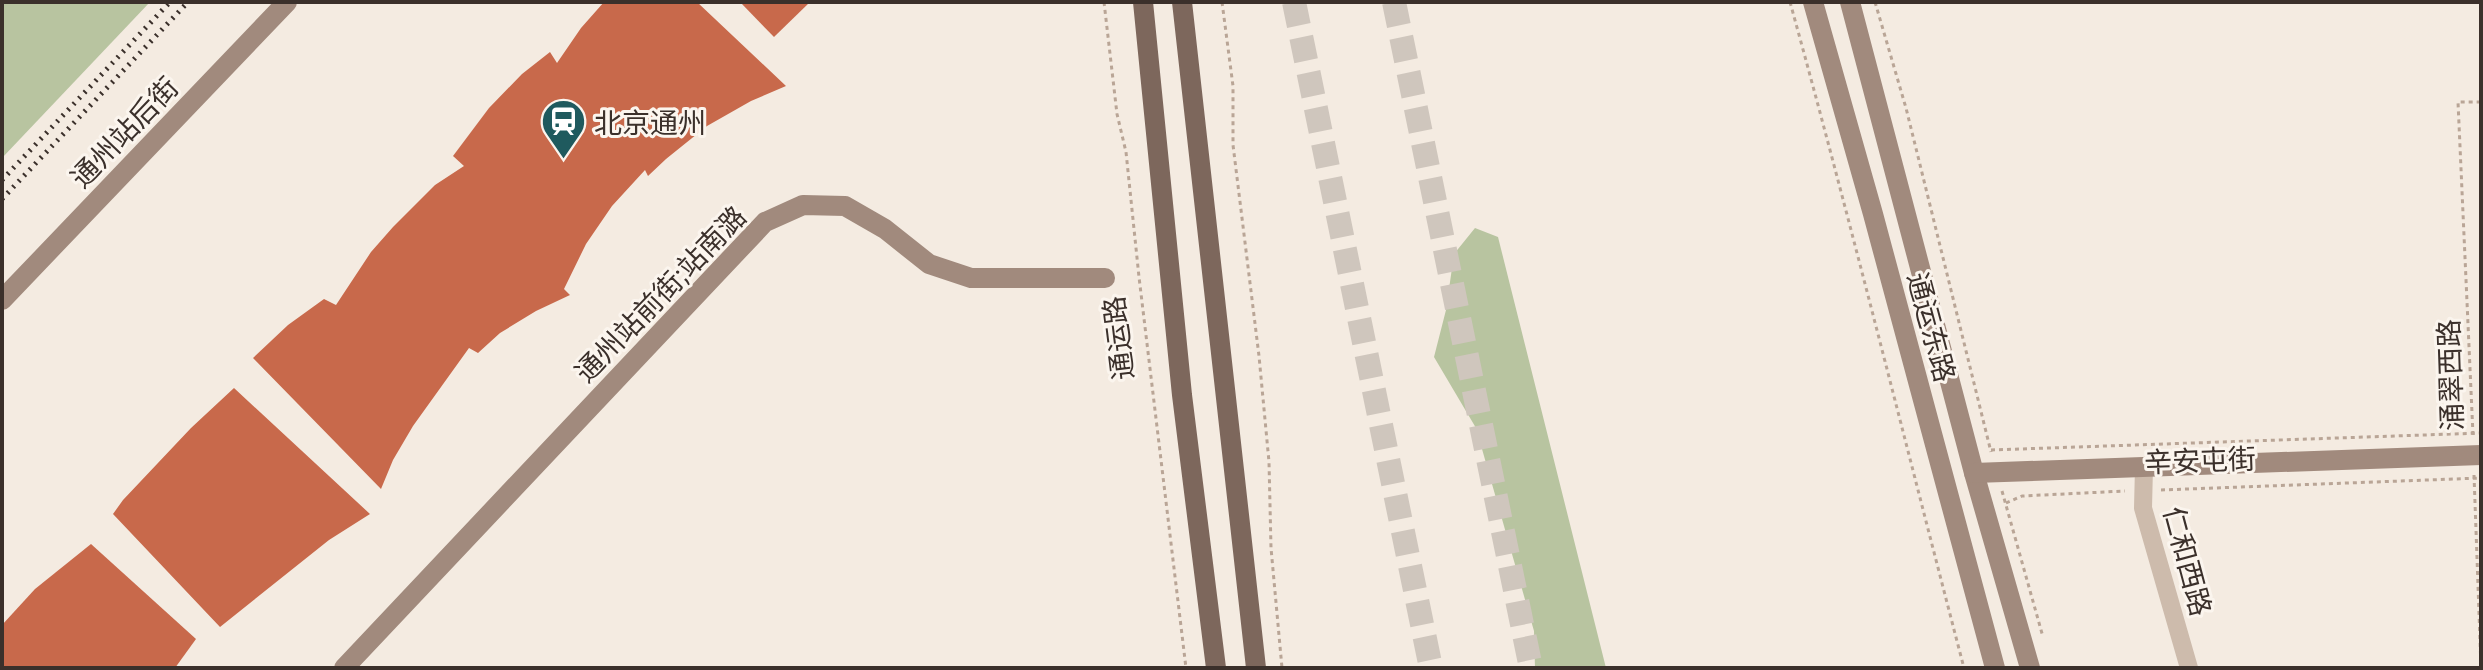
<svg xmlns="http://www.w3.org/2000/svg" width="2483" height="670" viewBox="0 0 2483 670" font-family="Ubuntu,'Noto Sans SC',sans-serif">
  <style>
    .green { fill: #b8c4a0 }
    .building { fill: #c8694b }
    .lines { fill: none; stroke-linecap: round; stroke-linejoin: round }
    .highway-tunnel { stroke: #cfc6bd; stroke-width: 24; stroke-dasharray: 24 12; stroke-linecap: butt }
    .path { stroke: #b9a596; stroke-width: 3; stroke-dasharray: 4 4; stroke-linecap: butt }
    .street { stroke: #cdbbac; stroke-width: 18 }
    .secondary { stroke: #a18a7d; stroke-width: 20 }
    .primary { stroke: #7d675c; stroke-width: 20 }
    .rail { stroke: #3b302b; stroke-width: 5; stroke-dasharray: 2 6; stroke-linecap: butt }
    .labels { text-anchor: middle; dominant-baseline: central; stroke-width: 6; stroke-linejoin: round; paint-order: stroke }
    .poi-label { font-size: 28px; fill: #3b302b; stroke: #fbf5ee; text-anchor: start }
    .street-label { font-size: 28px; fill: #3b302b; stroke: #fbf5ee }
  </style>
  <rect width="100%" height="100%" fill="#f4ebe1"/>
  <g class="green">
    <polygon points="2,2 150,2 2,158"/>
    <polygon points="1475,228 1498,237 1606,668 1535,668 1534,631 1476,428 1434,357 1446,310 1454,254"/>
  </g>
  <g class="building">
    <polygon points="604,2 697,2 786,86 751,101 707,126 666,159 648,176 645,170 612,206 586,244 564,289 570,295 536,311 500,333 478,353 469,348 413,426 393,460 381,489 253,358 288,325 324,299 336,305 371,252 393,227 435,185 464,166 453,156 489,108 522,74 550,52 557,63 581,28"/>
    <polygon points="740,2 810,2 774,37"/>
    <polygon points="234,388 370,514 329,540 220,627 113,514 123,500 191,428"/>
    <polygon points="91,544 196,639 175,668 2,668 2,625 35,589"/>
  </g>
  <g class="lines">
    <g class="highway-tunnel">
      <polyline points="1294,2 1431,668"/>
      <polyline points="1394,2 1531,668"/>
    </g>
    <g class="path">
      <polyline points="1104,2 1117,114 1126,152 1139,277 1186,668"/>
      <polyline points="1222,2 1233,86 1233,145 1259,356 1269,462 1271,548 1282,668"/>
      <path d="M1790 2C1851 223 1906 446 1964 668"/>
      <polyline points="1875,2 1906,108 1991,452"/>
      <polyline points="2473,435 2458,102 2481,102"/>
      <polyline points="1991,450 2481,433"/>
      <polyline points="2474,475 2481,668"/>
      <polyline points="2161,490 2481,478"/>
      <polyline points="2002,491 2043,637"/>
      <polyline points="2006,503 2022,496 2125,491"/>
    </g>
    <polyline class="street" points="2144,467 2143,508 2189,668"/>
    <g class="secondary">
      <polyline points="1813,2 1873,214 1995,668"/>
      <polyline points="1850,2 1974,473 2030,668"/>
      <polyline points="2,300 287,2"/>
      <polyline points="1974,473 2481,455"/>
      <polyline points="344,668 765,222 803,205 845,206 885,229 929,264 971,278 1105,278"/>
    </g>
    <g class="primary">
      <polyline points="1143,2 1182,395 1216,668"/>
      <polyline points="1182,2 1256,668"/>
    </g>
    <g class="rail">
      <polyline points="2,180 170,2"/>
      <polyline points="2,199 188,2"/>
    </g>
  </g>
  <defs>
    <symbol id="station-pin" viewBox="-11 -11 22 30"><path d="M0 17L-7.5 6A9.5 9.5 0 1 1 7.5 6Z" fill="#1f5a5e" stroke="#fbf5ee"/><path d="M-3-6H3Q5-6 5-4V2Q5 4 3 4L4.5 6H3L1.5 4h-3L-3 6H-4.5L-3 4Q-5 4-5 2V-4Q-5-6-3-6ZM-3.5-4v3h7v-3ZM-3.5 1v1.5H-2V1ZM2 1v1.5H3.5V1Z" fill="#fff"/></symbol>
  </defs>
  <g fill-rule="evenodd">
    <use href="#station-pin" x="538" y="96" width="51" height="69"/>
  </g>
  <g class="labels">
    <g class="poi-label">
      <text x="594" y="122">北京通州</text>
    </g>
    <g class="street-label">
      <text transform="translate(124 132) rotate(-46)">通州站后街</text>
      <text transform="translate(660 294) rotate(-46)">通州站前街;站南潞</text>
      <text transform="translate(1932 327) rotate(75)">通运东路</text>
      <text transform="translate(1118 338) rotate(-97)">通运路</text>
      <text transform="translate(2450 375) rotate(-92)">涌翠西路</text>
      <text transform="translate(2200 460) rotate(-2)">辛安屯街</text>
      <text transform="translate(2188 561) rotate(75)">仁和西路</text>
    </g>
  </g>
  <rect width="2483" height="670" fill="none" stroke="#3b302b" stroke-width="8"/>
</svg>
